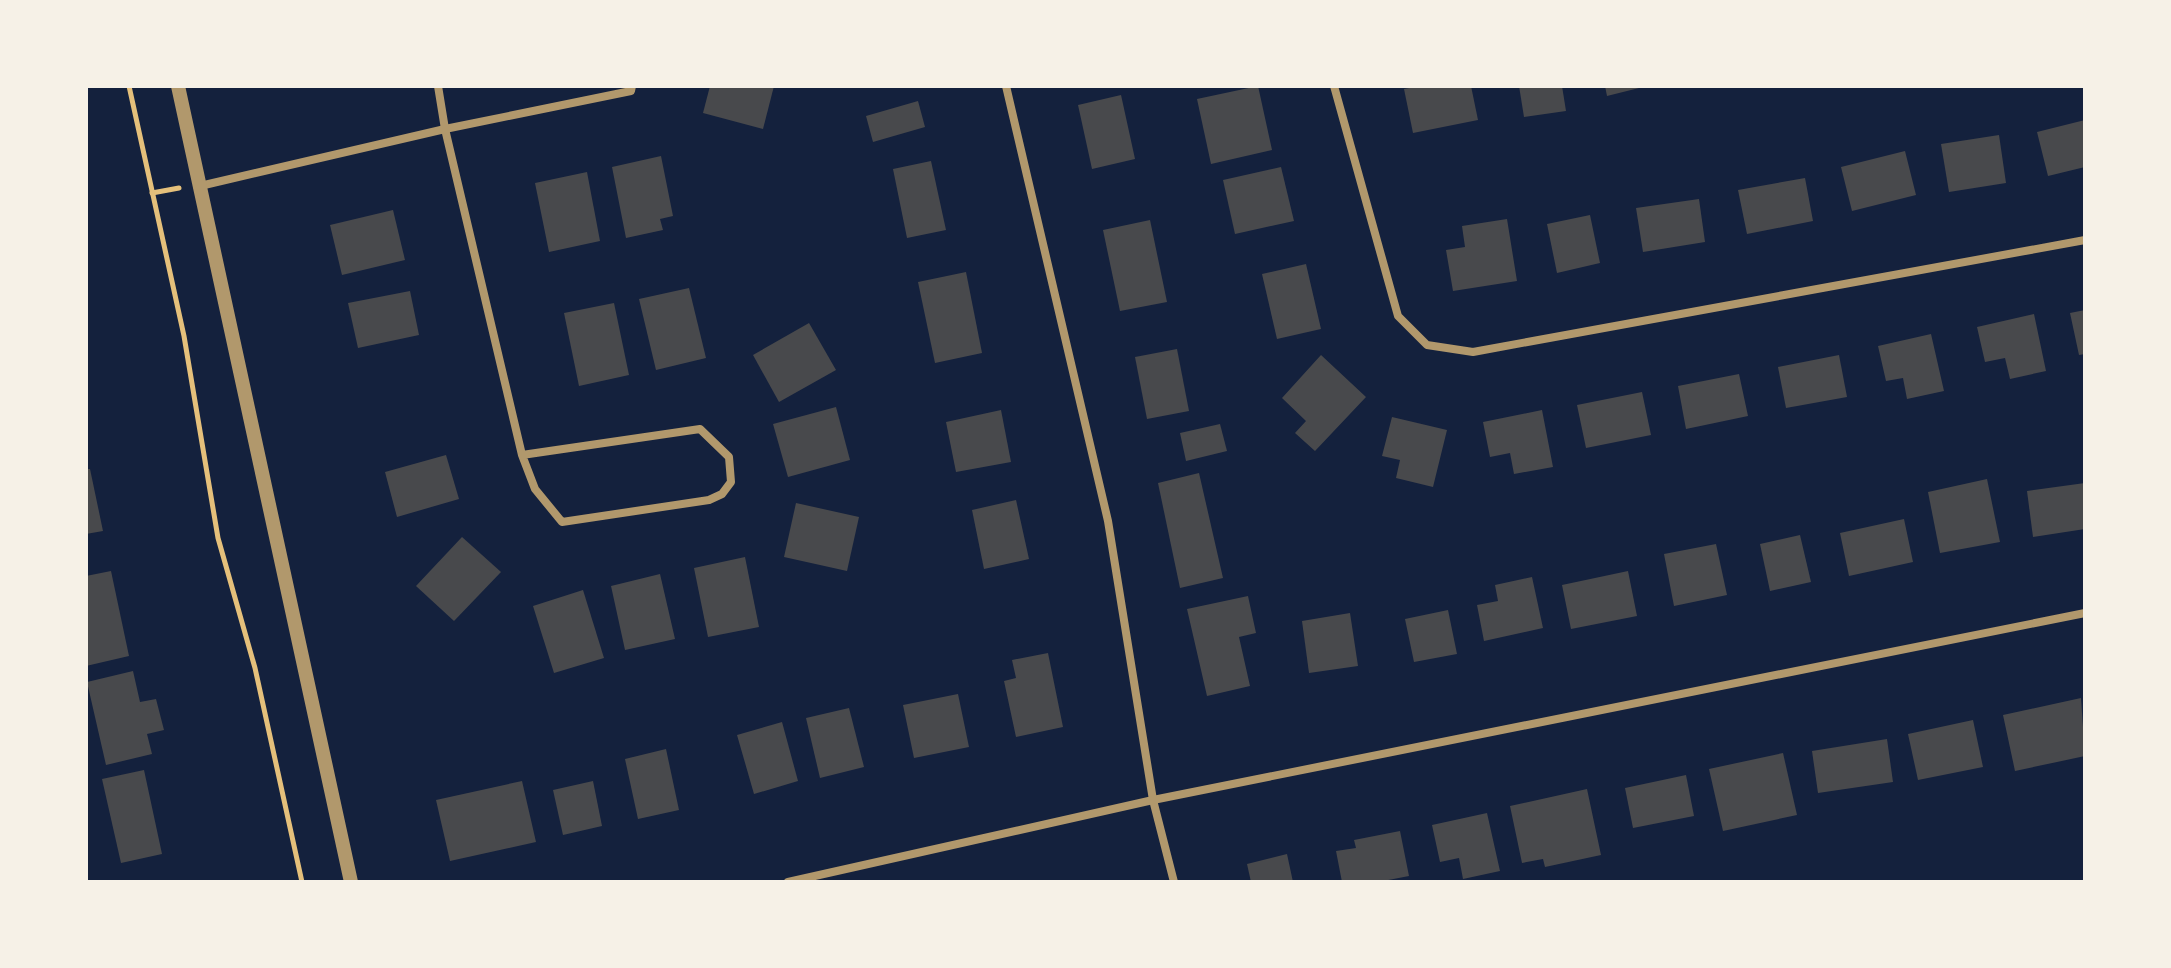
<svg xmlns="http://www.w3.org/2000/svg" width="2171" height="968" viewBox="0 0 2171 968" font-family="'Roboto Serif',serif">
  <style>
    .building { fill: #48494c }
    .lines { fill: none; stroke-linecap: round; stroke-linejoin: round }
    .path { stroke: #e5c07b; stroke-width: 5 }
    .minor { stroke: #b1986c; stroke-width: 8 }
    .tertiary { stroke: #b1986c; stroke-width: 14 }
  </style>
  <rect width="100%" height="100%" fill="#14213d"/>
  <g class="building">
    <polygon points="710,86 774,86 763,129 703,113"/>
    <polygon points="1258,86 1272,150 1211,164 1197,99"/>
    <polygon points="1420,86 1471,86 1478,120 1413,133 1404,89"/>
    <polygon points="1519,86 1562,86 1566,111 1524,117"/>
    <polygon points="1605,86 1642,86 1643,87 1607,96"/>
    <polygon points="1121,95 1135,159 1092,169 1078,105"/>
    <polygon points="918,101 925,127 873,142 866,116"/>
    <polygon points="2085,120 2085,167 2048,176 2037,132"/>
    <polygon points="1999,135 2006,183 1949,192 1941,144"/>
    <polygon points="1905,151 1916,195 1852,211 1841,167"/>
    <polygon points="661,156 673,216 660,219 663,230 626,238 612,167"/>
    <polygon points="931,161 946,230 907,238 893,169"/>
    <polygon points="1281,167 1294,221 1235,234 1223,180"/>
    <polygon points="587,172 600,241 549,252 535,183"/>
    <polygon points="1805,178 1813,221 1747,234 1738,190"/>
    <polygon points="1699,199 1705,242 1643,252 1636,208"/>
    <polygon points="393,210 405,260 342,275 330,225"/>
    <polygon points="1590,215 1600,263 1557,273 1547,224"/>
    <polygon points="1507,219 1517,281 1453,291 1446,250 1465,247 1462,226"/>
    <polygon points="1150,220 1167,302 1120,311 1103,230"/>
    <polygon points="1306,264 1321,329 1277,339 1262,274"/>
    <polygon points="966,272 982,353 935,363 918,282"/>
    <polygon points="689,288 706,358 656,370 639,299"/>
    <polygon points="410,291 419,335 358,348 348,303"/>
    <polygon points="614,303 629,375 579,386 564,313"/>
    <polygon points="2085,310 2085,354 2079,355 2070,313"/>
    <polygon points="2034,314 2046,371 2010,379 2005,358 1985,362 1977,327"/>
    <polygon points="809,323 836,370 779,402 753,355"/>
    <polygon points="1931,334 1944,391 1907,399 1903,378 1886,381 1878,346"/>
    <polygon points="1177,349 1189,411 1147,419 1135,357"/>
    <polygon points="1321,355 1366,397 1315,451 1295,433 1306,421 1282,398"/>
    <polygon points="1839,355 1847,397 1786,408 1778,367"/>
    <polygon points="1739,374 1748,416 1686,429 1678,386"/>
    <polygon points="1642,392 1651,435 1586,448 1577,405"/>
    <polygon points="836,407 850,460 788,477 773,424"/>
    <polygon points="1001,410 1011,462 956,472 946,422"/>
    <polygon points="1542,410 1553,467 1514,474 1510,453 1490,457 1483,422"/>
    <polygon points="1392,417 1447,430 1433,487 1396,478 1400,460 1382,456"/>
    <polygon points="1220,424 1227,451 1186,461 1180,433"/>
    <polygon points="446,455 459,499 397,517 385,472"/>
    <polygon points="86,469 90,469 103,531 86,534"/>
    <polygon points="1199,473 1223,578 1180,588 1158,483"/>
    <polygon points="1987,479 2000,542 1940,553 1928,492"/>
    <polygon points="2085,483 2085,529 2033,537 2027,491"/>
    <polygon points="1016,500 1029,559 984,569 972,510"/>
    <polygon points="796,503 859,517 847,571 784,557"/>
    <polygon points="1904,519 1913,562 1849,576 1840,533"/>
    <polygon points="1800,535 1811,582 1770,591 1760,544"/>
    <polygon points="462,537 501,572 454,621 416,586"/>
    <polygon points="1716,544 1727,595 1674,606 1664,554"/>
    <polygon points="745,557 759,627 708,637 694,568"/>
    <polygon points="111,571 129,656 86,666 86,576"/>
    <polygon points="1628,571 1637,616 1571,629 1562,585"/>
    <polygon points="660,574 675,639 625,650 611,586"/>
    <polygon points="1532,577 1543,628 1484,641 1477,605 1498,601 1495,585"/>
    <polygon points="583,590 604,658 554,673 533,606"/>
    <polygon points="1248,596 1256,633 1239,637 1250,686 1207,696 1187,609"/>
    <polygon points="1448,610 1457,654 1414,662 1405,619"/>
    <polygon points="1350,613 1358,666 1309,673 1302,621"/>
    <polygon points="1048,653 1063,727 1016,737 1004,681 1016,678 1012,660"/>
    <polygon points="133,671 140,702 156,699 164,730 147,734 152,754 106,765 87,682"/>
    <polygon points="958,694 969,747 914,758 903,705"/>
    <polygon points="2081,698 2085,756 2015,771 2003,715"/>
    <polygon points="849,708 864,767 820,778 806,718"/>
    <polygon points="1973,720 1983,767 1918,780 1908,734"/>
    <polygon points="782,722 798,781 754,794 737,735"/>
    <polygon points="1887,739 1893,782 1818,793 1812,751"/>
    <polygon points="666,749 679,810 638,819 625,759"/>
    <polygon points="1783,753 1797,815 1723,831 1709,769"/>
    <polygon points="144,770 162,854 121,863 102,779"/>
    <polygon points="1686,775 1694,816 1633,828 1625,788"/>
    <polygon points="522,781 536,842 450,861 436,800"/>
    <polygon points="593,781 602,826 563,835 553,790"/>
    <polygon points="1587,789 1601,855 1545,867 1543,859 1522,863 1510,806"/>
    <polygon points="1487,813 1500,871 1463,879 1459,858 1440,862 1432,825"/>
    <polygon points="1400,831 1409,876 1378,882 1342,882 1336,851 1356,848 1354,840"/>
    <polygon points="1287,854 1293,882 1251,882 1247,864"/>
  </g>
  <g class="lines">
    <g class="path">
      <polyline points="129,86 184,336 218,538 255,668 302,882"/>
      <polyline points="152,193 179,188"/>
    </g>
    <g class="minor">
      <polyline points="438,86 445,129 522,455 535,489 562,522 709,500 722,494 731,482 729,457 700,429 522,455"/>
      <polyline points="1006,86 1108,521 1153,800 1174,882"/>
      <polyline points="1334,86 1398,316 1427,345 1473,352 2085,240"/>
      <polyline points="200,186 445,129 631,91 632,86"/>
      <polyline points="788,882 1153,800 2085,613"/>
    </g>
    <polyline class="tertiary" points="178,86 351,882"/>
  </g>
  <rect width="2171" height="968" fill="none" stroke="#f6f1e7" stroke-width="176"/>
</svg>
